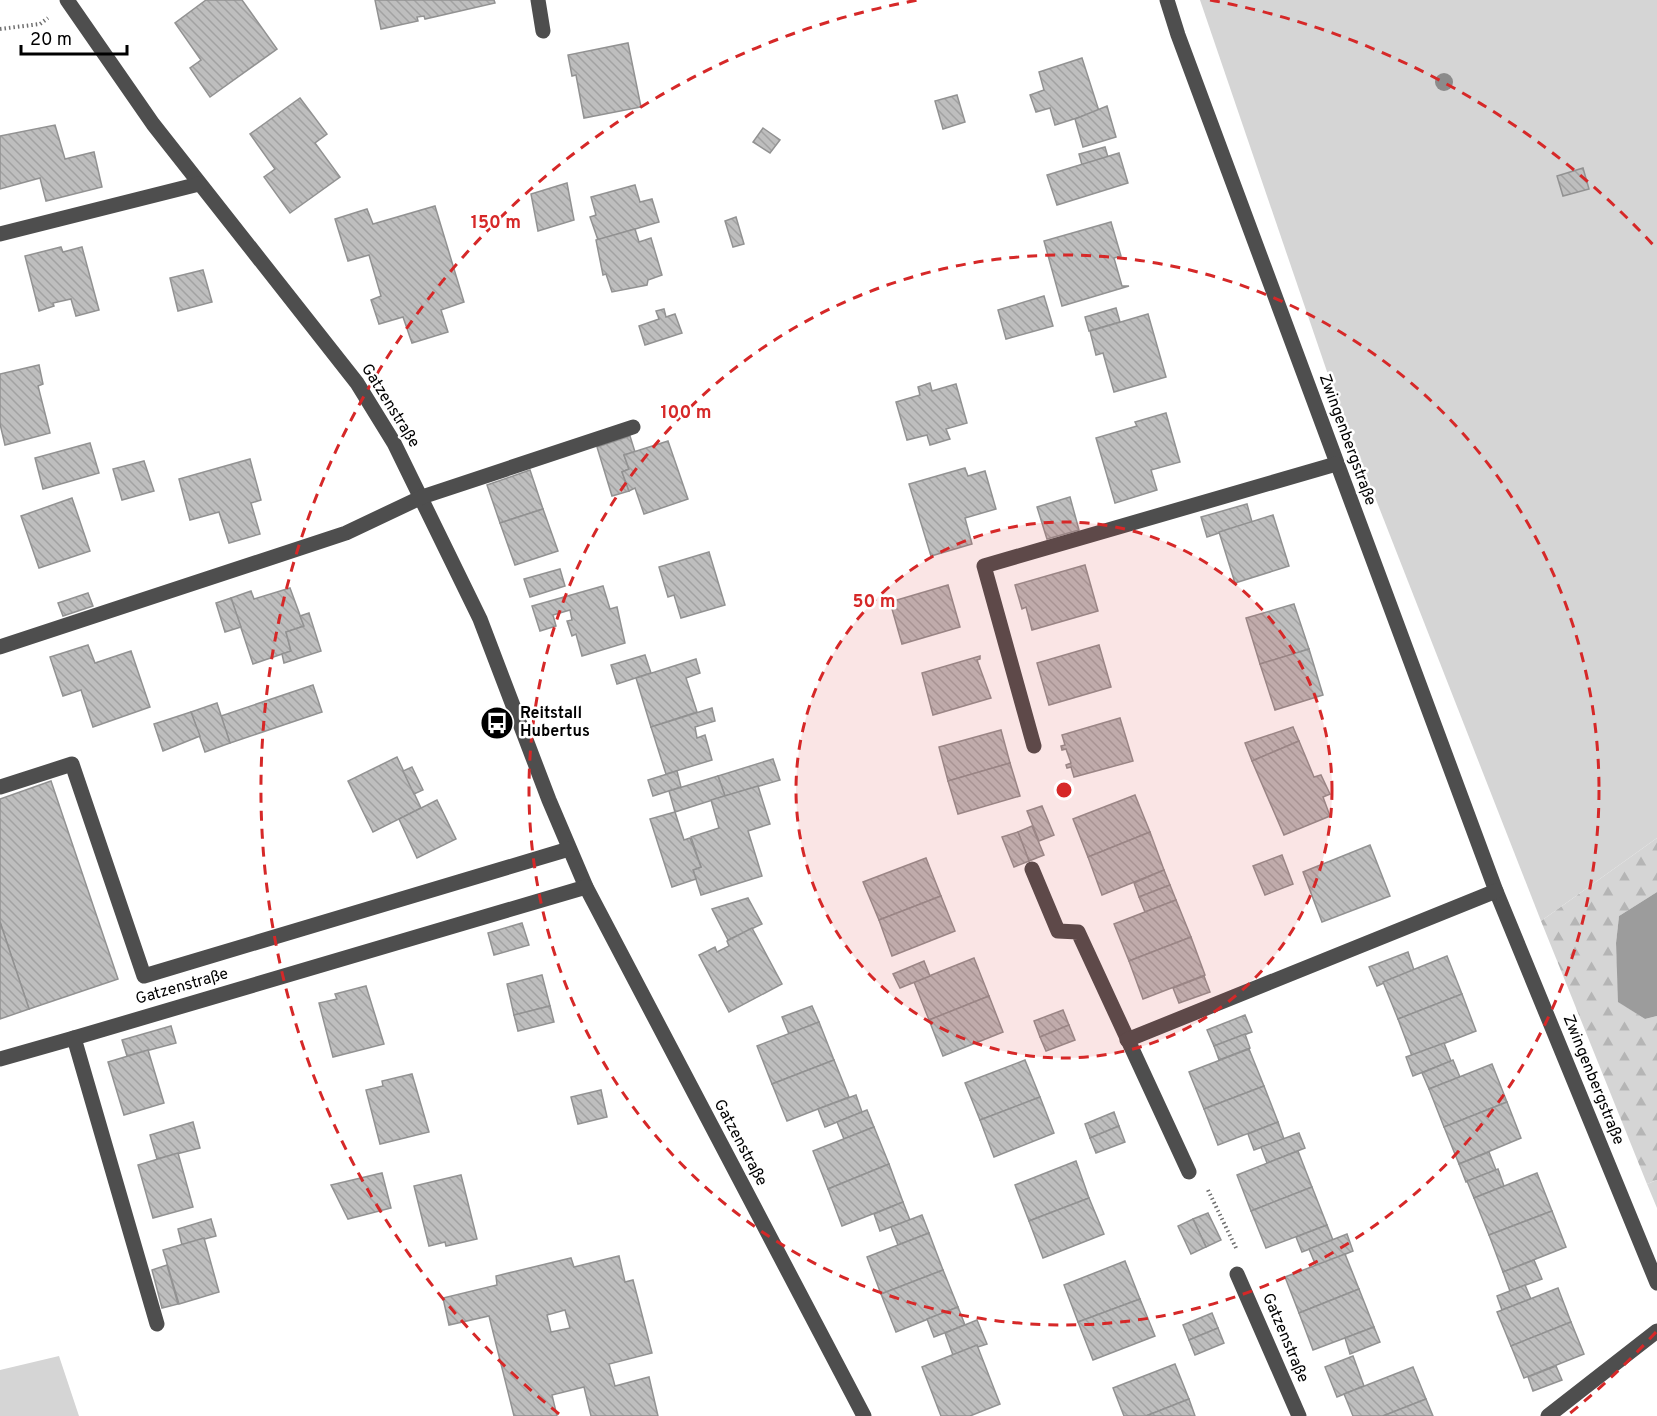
<svg xmlns="http://www.w3.org/2000/svg" width="1657" height="1416" viewBox="0 0 1657 1416" font-family="Overpass,sans-serif">
  <style>
    .grass { fill: #d5d5d5 }
    .forest { fill: url(#forest-firs) }
    .water { fill: #9c9c9c }
    .building { fill: url(#building-back-hatch); stroke: #929292; stroke-width: 1.5; fill-rule: evenodd }
    .lines { fill: none; stroke-linecap: round; stroke-linejoin: round }
    .path { stroke: #707070; stroke-width: 4; stroke-dasharray: 1.5 3; stroke-linecap: butt }
    .minor { stroke: #4e4e4e; stroke-width: 15 }
    .tree { fill: #8b8b8b }
    .ring { fill: none; stroke: #d62828; stroke-width: 3; stroke-dasharray: 10 8 }
    .labels { text-anchor: middle; dominant-baseline: central; stroke-width: 5; stroke-linejoin: round; paint-order: stroke }
    .street-label { font-size: 16px; fill: #000; stroke: #fff }
    .poi-label { font-size: 16px; font-weight: bold; fill: #000; stroke: #fff; text-anchor: start }
    .centre { fill: #d62828; stroke: #fff; stroke-width: 3 }
    .ring-label { font-size: 18px; text-anchor: middle; font-weight: bold; fill: #d62828; stroke: #fff; stroke-width: 5; stroke-linejoin: round; paint-order: stroke }
  </style>
  <defs>
    <pattern id="forest-firs" width="22" height="20" patternUnits="userSpaceOnUse" patternTransform="scale(1.5)"><rect width="22" height="20" fill="#d5d5d5"/><path d="M5 1l3.5 6h-7zM16 11l3.5 6h-7z" fill="#b5b5b5"/></pattern>
    <pattern id="building-back-hatch" width="6" height="6" patternUnits="userSpaceOnUse" patternTransform="scale(1.5)"><rect width="6" height="6" fill="#bebebe"/><path d="M-1 5l2 2M0 0l6 6M5-1l2 2" fill="none" stroke="#a2a2a2"/></pattern>
  </defs>
  <rect width="100%" height="100%" fill="#fff"/>
  <g class="grass">
    <polygon points="1200,0 1657,0 1657,838 1541,921 1335,395"/>
    <polygon points="1657,1180 1657,1208 1647,1184"/>
    <polygon points="59,1356 79,1416 0,1416 0,1370"/>
  </g>
  <polygon class="forest" points="1657,838 1657,892 1619,916 1616,943 1619,1002 1645,1019 1657,1016 1657,1180 1647,1184 1541,921"/>
  <polygon class="water" points="1657,892 1657,1016 1645,1019 1618,1002 1616,943 1619,916"/>
  <g class="building">
    <polygon points="206,0 242,0 277,49 210,97 190,68 201,60 175,23"/>
    <polygon points="375,0 494,0 495,3 425,19 424,16 417,17 418,21 381,29"/>
    <polygon points="628,43 641,107 584,118 576,75 572,76 568,55"/>
    <polygon points="1082,58 1099,111 1055,125 1050,108 1036,112 1030,95 1044,90 1039,72"/>
    <polygon points="957,95 965,122 943,129 935,101"/>
    <polygon points="300,98 327,134 315,143 340,177 290,213 264,177 275,169 250,134"/>
    <polygon points="1107,106 1116,137 1083,147 1075,119"/>
    <polygon points="55,125 65,159 94,152 102,187 46,201 40,178 0,189 0,136"/>
    <polygon points="763,128 780,140 770,153 753,142"/>
    <polygon points="1105,147 1108,157 1082,165 1079,154"/>
    <polygon points="1119,153 1128,183 1057,205 1047,175"/>
    <polygon points="1583,168 1589,189 1563,196 1557,176"/>
    <polygon points="567,183 574,220 538,231 531,194"/>
    <polygon points="635,185 640,202 652,199 659,222 598,240 590,217 596,215 591,197"/>
    <polygon points="435,206 464,302 441,310 448,332 412,343 403,317 379,324 371,300 381,296 369,255 348,261 335,219 367,209 373,224"/>
    <polygon points="736,217 744,244 733,247 725,221"/>
    <polygon points="1111,222 1121,256 1114,258 1122,286 1129,286 1062,306 1044,241"/>
    <polygon points="635,229 639,242 651,238 662,275 648,280 647,285 612,292 606,274 603,275 596,240"/>
    <polygon points="61,247 63,252 82,247 99,310 76,316 71,299 53,303 54,306 39,311 25,256"/>
    <polygon points="203,270 212,302 178,311 170,278"/>
    <polygon points="1044,296 1053,326 1006,339 998,310"/>
    <polygon points="1116,308 1120,322 1089,331 1085,317"/>
    <polygon points="664,309 666,317 675,314 682,333 645,345 639,326 659,319 656,311"/>
    <polygon points="1148,314 1166,377 1114,392 1103,353 1096,355 1090,331"/>
    <polygon points="39,365 43,384 38,386 50,433 5,445 0,424 0,374"/>
    <polygon points="930,383 932,391 956,384 967,423 946,429 950,439 930,445 927,435 907,440 896,402 920,395 918,387"/>
    <polygon points="1166,413 1180,462 1151,470 1157,490 1115,503 1096,438 1137,426 1135,422"/>
    <polygon points="630,436 635,452 624,455 629,469 622,472 629,491 612,496 597,447"/>
    <polygon points="668,441 688,499 644,514 635,488 629,491 622,472 629,469 624,455"/>
    <polygon points="90,443 99,473 43,489 35,458"/>
    <polygon points="250,459 261,500 251,503 260,534 229,543 219,512 190,520 179,479"/>
    <polygon points="144,461 154,491 122,500 113,469"/>
    <polygon points="965,468 968,476 985,471 996,509 965,518 972,544 931,556 909,484"/>
    <polygon points="530,470 543,509 500,523 487,485"/>
    <polygon points="1070,497 1079,530 1047,539 1037,507"/>
    <polygon points="72,498 90,551 39,568 21,516"/>
    <polygon points="1247,504 1252,522 1207,537 1201,517"/>
    <polygon points="543,509 558,551 515,565 500,523"/>
    <polygon points="1273,515 1289,566 1235,583 1219,532"/>
    <polygon points="709,552 725,605 681,618 674,595 668,597 659,567"/>
    <polygon points="1085,565 1098,611 1032,630 1026,607 1022,609 1015,585"/>
    <polygon points="560,569 565,586 530,597 524,579"/>
    <polygon points="948,585 960,627 902,644 890,602"/>
    <polygon points="603,586 610,609 617,607 625,643 582,656 576,634 572,636 567,621 572,620 570,610 553,615 556,626 540,631 532,606"/>
    <polygon points="290,588 304,626 286,632 291,651 253,664 231,598 251,591 254,599"/>
    <polygon points="88,593 93,606 63,616 58,603"/>
    <polygon points="231,598 241,627 225,632 216,603"/>
    <polygon points="1294,604 1309,649 1260,664 1246,618"/>
    <polygon points="309,613 321,651 284,663 282,654 291,651 286,632 304,626 300,616"/>
    <polygon points="88,645 95,663 131,651 150,707 93,727 81,690 63,696 50,657"/>
    <polygon points="1099,645 1111,687 1049,705 1037,663"/>
    <polygon points="1309,649 1323,695 1275,710 1260,664"/>
    <polygon points="645,655 651,673 617,684 611,665"/>
    <polygon points="980,656 980,659 977,660 991,698 933,715 922,673"/>
    <polygon points="696,659 700,673 686,678 697,712 651,727 636,678"/>
    <polygon points="313,685 322,712 230,743 221,716"/>
    <polygon points="217,703 230,743 205,752 191,712"/>
    <polygon points="712,708 715,721 695,727 697,738 705,735 712,760 666,774 651,727"/>
    <polygon points="191,712 200,736 163,751 154,724"/>
    <polygon points="1120,718 1133,761 1074,777 1071,767 1067,768 1066,765 1071,763 1066,749 1062,750 1061,746 1065,745 1062,735"/>
    <polygon points="1293,727 1299,741 1252,761 1245,743"/>
    <polygon points="1001,730 1010,763 948,781 939,747"/>
    <polygon points="1299,741 1314,777 1321,775 1330,794 1323,797 1330,816 1284,835 1252,761"/>
    <polygon points="397,757 421,808 373,832 348,781"/>
    <polygon points="773,759 780,780 725,796 718,776"/>
    <polygon points="1010,763 1020,796 958,814 948,781"/>
    <polygon points="412,767 423,790 414,794 403,771"/>
    <polygon points="677,771 681,787 653,796 648,780"/>
    <polygon points="718,776 725,796 675,812 669,791"/>
    <polygon points="51,781 118,979 29,1009 0,922 0,799"/>
    <polygon points="758,786 770,824 748,831 762,876 701,895 693,870 701,867 691,837 719,828 711,800"/>
    <polygon points="1135,795 1150,832 1088,857 1073,819"/>
    <polygon points="437,800 456,839 417,858 399,819"/>
    <polygon points="1042,806 1054,835 1039,841 1027,811"/>
    <polygon points="675,812 684,840 690,838 701,867 693,870 696,879 672,887 650,819"/>
    <polygon points="1032,826 1044,855 1029,861 1018,832"/>
    <polygon points="1018,832 1029,861 1014,867 1002,837"/>
    <polygon points="1150,832 1164,870 1102,895 1088,857"/>
    <polygon points="1370,845 1390,896 1322,922 1303,872"/>
    <polygon points="1282,855 1293,884 1265,895 1253,866"/>
    <polygon points="926,858 941,896 879,920 863,882"/>
    <polygon points="1164,870 1170,885 1139,897 1134,883"/>
    <polygon points="1170,885 1176,900 1145,912 1139,897"/>
    <polygon points="941,896 955,931 892,956 879,920"/>
    <polygon points="748,898 762,924 728,940 712,909"/>
    <polygon points="1176,900 1191,937 1129,961 1114,924"/>
    <polygon points="0,922 29,1009 0,1019"/>
    <polygon points="522,923 529,945 494,955 488,933"/>
    <polygon points="752,928 782,984 729,1012 699,955 715,947 717,952 729,946 727,941"/>
    <polygon points="1191,937 1205,975 1143,999 1129,961"/>
    <polygon points="1408,952 1414,970 1377,986 1369,967"/>
    <polygon points="1447,956 1462,994 1398,1019 1383,982"/>
    <polygon points="974,958 989,996 929,1020 914,982"/>
    <polygon points="924,961 930,976 900,988 893,974"/>
    <polygon points="542,975 550,1006 514,1015 507,984"/>
    <polygon points="1204,976 1210,992 1179,1003 1173,988"/>
    <polygon points="366,986 384,1044 333,1057 319,1003 337,999 335,994"/>
    <polygon points="1462,994 1476,1031 1412,1056 1398,1019"/>
    <polygon points="989,996 1003,1032 943,1056 929,1020"/>
    <polygon points="550,1006 554,1022 518,1031 514,1015"/>
    <polygon points="812,1006 819,1022 789,1034 782,1017"/>
    <polygon points="1063,1010 1069,1025 1040,1037 1034,1021"/>
    <polygon points="1245,1015 1252,1032 1214,1046 1207,1030"/>
    <polygon points="819,1022 834,1060 772,1084 757,1046"/>
    <polygon points="1069,1025 1075,1040 1046,1051 1040,1037"/>
    <polygon points="171,1026 176,1043 127,1056 122,1040"/>
    <polygon points="1245,1034 1250,1048 1219,1060 1214,1046"/>
    <polygon points="1444,1043 1451,1061 1413,1076 1406,1057"/>
    <polygon points="1249,1049 1264,1086 1204,1109 1189,1072"/>
    <polygon points="148,1050 164,1103 124,1115 108,1062"/>
    <polygon points="834,1060 849,1097 787,1121 772,1084"/>
    <polygon points="1025,1060 1040,1097 980,1120 965,1083"/>
    <polygon points="1453,1060 1460,1077 1429,1089 1422,1073"/>
    <polygon points="1492,1064 1507,1102 1444,1127 1429,1089"/>
    <polygon points="412,1074 429,1132 380,1144 366,1090 383,1086 382,1081"/>
    <polygon points="1264,1086 1278,1122 1218,1145 1204,1109"/>
    <polygon points="601,1090 607,1117 578,1124 571,1097"/>
    <polygon points="856,1095 862,1112 825,1127 818,1109"/>
    <polygon points="1040,1097 1054,1133 994,1157 980,1120"/>
    <polygon points="1507,1102 1521,1138 1459,1164 1444,1127"/>
    <polygon points="867,1110 874,1127 844,1139 837,1122"/>
    <polygon points="1114,1112 1119,1126 1090,1138 1085,1124"/>
    <polygon points="193,1122 200,1148 157,1159 150,1135"/>
    <polygon points="1278,1122 1284,1139 1254,1150 1248,1134"/>
    <polygon points="1119,1126 1125,1142 1096,1153 1090,1138"/>
    <polygon points="874,1127 889,1164 828,1189 813,1151"/>
    <polygon points="1299,1133 1305,1148 1267,1163 1261,1147"/>
    <polygon points="1298,1151 1312,1187 1251,1211 1237,1175"/>
    <polygon points="1489,1152 1496,1170 1466,1182 1459,1164"/>
    <polygon points="178,1153 193,1207 153,1218 138,1165"/>
    <polygon points="1076,1161 1089,1198 1029,1221 1015,1185"/>
    <polygon points="889,1164 903,1202 842,1226 828,1189"/>
    <polygon points="1498,1169 1504,1186 1474,1198 1467,1181"/>
    <polygon points="382,1173 391,1208 348,1219 331,1185"/>
    <polygon points="1537,1173 1552,1211 1489,1235 1474,1198"/>
    <polygon points="461,1175 477,1239 446,1246 445,1242 429,1246 414,1186"/>
    <polygon points="1312,1187 1327,1225 1266,1248 1251,1211"/>
    <polygon points="1089,1198 1104,1234 1043,1258 1029,1221"/>
    <polygon points="903,1202 910,1220 880,1231 874,1214"/>
    <polygon points="1552,1211 1566,1247 1503,1272 1489,1235"/>
    <polygon points="1208,1213 1221,1240 1206,1247 1193,1219"/>
    <polygon points="922,1215 929,1233 898,1245 891,1227"/>
    <polygon points="211,1219 216,1236 182,1245 178,1229"/>
    <polygon points="1193,1219 1206,1247 1191,1254 1178,1226"/>
    <polygon points="1327,1225 1333,1240 1302,1252 1296,1237"/>
    <polygon points="929,1233 943,1270 881,1294 867,1257"/>
    <polygon points="1347,1234 1353,1251 1316,1266 1309,1249"/>
    <polygon points="204,1238 219,1292 179,1304 163,1250"/>
    <polygon points="1345,1254 1359,1289 1299,1313 1285,1277"/>
    <path d="M619 1256 625 1282 633 1280 652 1353 609 1364 615 1386 649 1377 658 1416H591L584 1387 552 1395 557 1416H514L489 1316 449 1325 443 1298 497 1285 496 1276 571 1258 574 1267ZM565 1310 570 1328 551 1332 547 1315Z"/>
    <polygon points="1534,1260 1542,1279 1510,1291 1503,1272"/>
    <polygon points="1125,1261 1140,1299 1078,1322 1064,1285"/>
    <polygon points="167,1265 178,1304 162,1308 152,1270"/>
    <polygon points="943,1270 958,1307 896,1332 881,1294"/>
    <polygon points="1525,1285 1531,1299 1502,1310 1497,1296"/>
    <polygon points="1558,1288 1571,1322 1511,1346 1497,1312"/>
    <polygon points="1359,1289 1374,1327 1313,1350 1299,1313"/>
    <polygon points="1140,1299 1155,1336 1093,1360 1078,1322"/>
    <polygon points="958,1307 965,1325 934,1337 927,1319"/>
    <polygon points="1212,1313 1218,1328 1189,1340 1183,1325"/>
    <polygon points="977,1320 987,1344 953,1355 945,1333"/>
    <polygon points="1571,1322 1584,1354 1524,1378 1511,1346"/>
    <polygon points="1374,1327 1380,1342 1350,1354 1345,1338"/>
    <polygon points="1218,1328 1224,1343 1195,1355 1189,1340"/>
    <polygon points="977,1345 1000,1404 970,1416 941,1416 922,1367"/>
    <polygon points="1353,1356 1364,1386 1337,1397 1325,1367"/>
    <polygon points="1175,1364 1189,1399 1146,1416 1124,1416 1113,1388"/>
    <polygon points="1556,1366 1562,1380 1533,1391 1528,1377"/>
    <polygon points="1413,1367 1426,1399 1383,1416 1353,1416 1344,1394"/>
    <polygon points="1189,1399 1195,1416 1146,1416"/>
    <polygon points="1426,1399 1433,1416 1383,1416"/>
  </g>
  <g class="lines">
    <g class="path">
      <polyline points="0,29 40,24 48,18"/>
      <polyline points="1208,1190 1236,1248"/>
    </g>
    <g class="minor">
      <polyline points="67,0 153,124 357,383 394,443 480,619 549,800 586,887 864,1416"/>
      <polyline points="538,0 543,31"/>
      <polyline points="1167,0 1178,35 1496,891 1657,1283"/>
      <polyline points="0,234 199,184"/>
      <polyline points="0,647 346,533 422,497 633,427"/>
      <polyline points="1034,746 984,566 1336,464"/>
      <polyline points="0,787 72,764 144,976 569,849"/>
      <polyline points="1032,869 1058,931 1078,932 1189,1172"/>
      <polyline points="1127,1040 1496,891"/>
      <polyline points="0,1059 74,1038"/>
      <polyline points="1237,1274 1299,1416"/>
      <polyline points="157,1324 74,1038 586,887"/>
      <polyline points="1548,1416 1657,1331"/>
    </g>
  </g>
  <circle class="tree" cx="1444" cy="82" r="9"/>
  <circle cx="1064" cy="790" r="268" fill="#d62828" fill-opacity=".12"/>
  <g class="ring">
    <circle cx="1064" cy="790" r="268"/>
    <circle cx="1064" cy="790" r="535"/>
    <path d="M1656 1332A803 803 0 0 1 1569 1414M559 1414A803 803 0 0 1 918 0M1210 0A803 803 0 0 1 1656 248"/>
  </g>
  <defs>
    <symbol id="bus-disc" viewBox="-11 -11 22 22"><circle r="9.5" fill="#000" stroke="#fff"/><path d="M-5-6H5V4H4V6H2V4H-2V6H-4V4H-5ZM-3.5-4V0h7V-4ZM-3.5 1.2v1.5H-2V1.2ZM2 1.2v1.5H3.5V1.2Z" fill="#fff"/></symbol>
  </defs>
  <g fill-rule="evenodd">
    <use href="#bus-disc" x="478" y="704" width="38" height="38"/>
  </g>
  <g class="labels">
    <g class="street-label">
      <text transform="translate(390 406) rotate(58)">Gatzenstraße</text>
      <text transform="translate(1347 440) rotate(70)">Zwingenbergstraße</text>
      <text transform="translate(182 987) rotate(-16)">Gatzenstraße</text>
      <text transform="translate(1593 1080) rotate(68)">Zwingenbergstraße</text>
      <text transform="translate(740 1143) rotate(62)">Gatzenstraße</text>
      <text transform="translate(1285 1338) rotate(67)">Gatzenstraße</text>
    </g>
    <g class="poi-label">
      <text x="520" y="714">Reitstall<tspan x="520" dy="18">Hubertus</tspan></text>
    </g>
  </g>
  <circle cx="1064" cy="790" r="9" class="centre"/>
  <g class="ring-label">
    <text x="496" y="228">150 m</text>
    <text x="686" y="418">100 m</text>
    <text x="874" y="607">50 m</text>
  </g>
  <path d="M21 45v9h106v-9" fill="none" stroke="#000000" stroke-width="3"/>
  <text x="30" y="45" font-size="18" fill="#000000" stroke="#ffffff" stroke-width="4.5" paint-order="stroke">20 m</text>
</svg>
